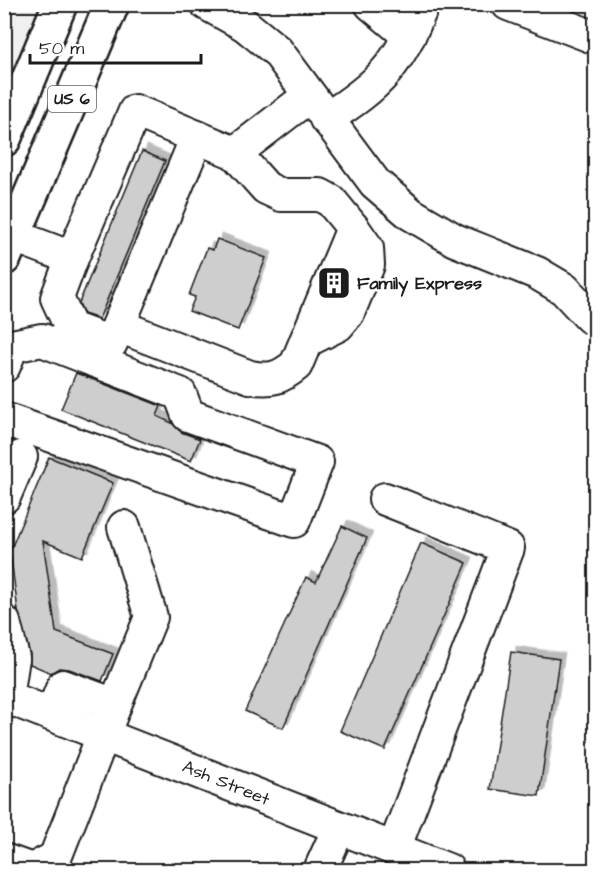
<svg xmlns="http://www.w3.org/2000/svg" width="600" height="875" viewBox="0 0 600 875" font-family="'Architects Daughter',sans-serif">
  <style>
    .built { fill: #f0f0f0 }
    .building { fill: #cecece; stroke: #1c1c1c; stroke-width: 1.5; filter: url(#shadow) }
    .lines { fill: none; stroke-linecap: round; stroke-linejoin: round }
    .minor-casing { stroke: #1c1c1c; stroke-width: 36 }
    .major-casing { stroke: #1c1c1c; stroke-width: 38 }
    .minor { stroke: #fff; stroke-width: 32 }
    .major { stroke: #fff; stroke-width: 33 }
    .labels { text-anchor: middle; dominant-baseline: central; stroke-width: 5; stroke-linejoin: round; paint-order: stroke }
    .shield { fill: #fff; stroke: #606060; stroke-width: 1.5 }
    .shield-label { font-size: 16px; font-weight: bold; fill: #1c1c1c }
    .poi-label { font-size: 18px; font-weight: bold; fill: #1c1c1c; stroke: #fff; text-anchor: start }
    .street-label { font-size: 18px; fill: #1c1c1c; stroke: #fff }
  </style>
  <defs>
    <filter id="shadow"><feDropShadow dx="5.5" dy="-5.5" stdDeviation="0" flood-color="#0004"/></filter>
  </defs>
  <rect width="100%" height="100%" fill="#fff"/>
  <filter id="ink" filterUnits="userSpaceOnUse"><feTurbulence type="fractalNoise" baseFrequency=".0167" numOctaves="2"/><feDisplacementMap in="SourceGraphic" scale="12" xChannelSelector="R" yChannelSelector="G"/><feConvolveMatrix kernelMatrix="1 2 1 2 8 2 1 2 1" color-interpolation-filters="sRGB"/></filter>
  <g filter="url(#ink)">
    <polygon class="built" points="5,5 50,5 5,116"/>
    <g class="building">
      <polygon points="142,151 165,161 99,319 84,314 79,303"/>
      <polygon points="217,239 266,258 238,330 189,311 195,297 189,295 207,248 213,250"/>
      <polygon points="76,373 161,406 157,416 172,423 181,432 200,439 191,461 61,409"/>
      <polygon points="49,457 113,483 82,557 43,541 56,632 113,654 102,681 69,669 59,668 51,673 30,664 30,654 18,611 10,551"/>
      <polygon points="342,526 367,538 283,728 245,711 306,577 316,582"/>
      <polygon points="421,543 467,563 385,750 340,731"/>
      <polygon points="511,652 559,659 539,796 490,789"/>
    </g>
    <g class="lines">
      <defs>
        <g id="minor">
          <polyline points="207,4 245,25 277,51 375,183 411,214 455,240 537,273 564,289 590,317"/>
          <polyline points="371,4 409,36"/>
          <polyline points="508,4 596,38"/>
          <path d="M326 119C381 84 399 65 423 4"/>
          <polyline points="14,236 72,258 135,111 235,153 309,96"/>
          <polyline points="72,258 57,298 71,328 111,343 197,137"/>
          <path d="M119 326 250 377C271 381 280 378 296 365L353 228 331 201 320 195H281L266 188 235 153"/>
          <polyline points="306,341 338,325 348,313 368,265 367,248 353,228"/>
          <polyline points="4,366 12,346 42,340 180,394 188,415 317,462 294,521 4,419"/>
          <polyline points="4,497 21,457"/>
          <polyline points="385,499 508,548 394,849"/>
          <polyline points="4,622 13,658 7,697"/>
          <polyline points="4,696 448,870"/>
          <polyline points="115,705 151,617 124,527"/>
          <polyline points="4,860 32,870"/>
          <polyline points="32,870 55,858 115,705 63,686 52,714"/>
          <polyline points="320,870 339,828"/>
        </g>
        <g id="major">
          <polyline points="4,139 60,4"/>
          <polyline points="4,258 112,4"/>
        </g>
      </defs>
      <use href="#minor" class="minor-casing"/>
      <use href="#major" class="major-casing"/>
      <use href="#minor" class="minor"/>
      <use href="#major" class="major"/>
    </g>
  </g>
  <defs>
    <symbol id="building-square" viewBox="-11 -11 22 22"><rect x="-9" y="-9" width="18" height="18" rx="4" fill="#1c1c1c" stroke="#fff"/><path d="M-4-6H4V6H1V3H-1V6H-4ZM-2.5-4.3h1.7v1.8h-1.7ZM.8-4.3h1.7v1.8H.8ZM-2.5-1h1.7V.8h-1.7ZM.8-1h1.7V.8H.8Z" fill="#fff"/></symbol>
  </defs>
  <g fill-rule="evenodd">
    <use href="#building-square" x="315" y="264" width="38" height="38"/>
  </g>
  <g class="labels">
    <rect class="shield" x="48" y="86" width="48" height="26" rx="4.5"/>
    <g class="shield-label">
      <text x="72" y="99">US 6</text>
    </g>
    <g class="poi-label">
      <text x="357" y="283">Family Express</text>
    </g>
    <g class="street-label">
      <text transform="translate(226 783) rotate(22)">Ash Street</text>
    </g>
  </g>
  <rect width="600" height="875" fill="none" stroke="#fff" stroke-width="24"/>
  <rect x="12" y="12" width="576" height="851" fill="none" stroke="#1c1c1c" stroke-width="2" filter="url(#ink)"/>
  <path d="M30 54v9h171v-9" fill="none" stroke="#1c1c1c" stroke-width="3"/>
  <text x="39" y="54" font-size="18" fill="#1c1c1c" stroke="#ffffff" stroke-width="4.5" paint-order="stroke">50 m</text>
</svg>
